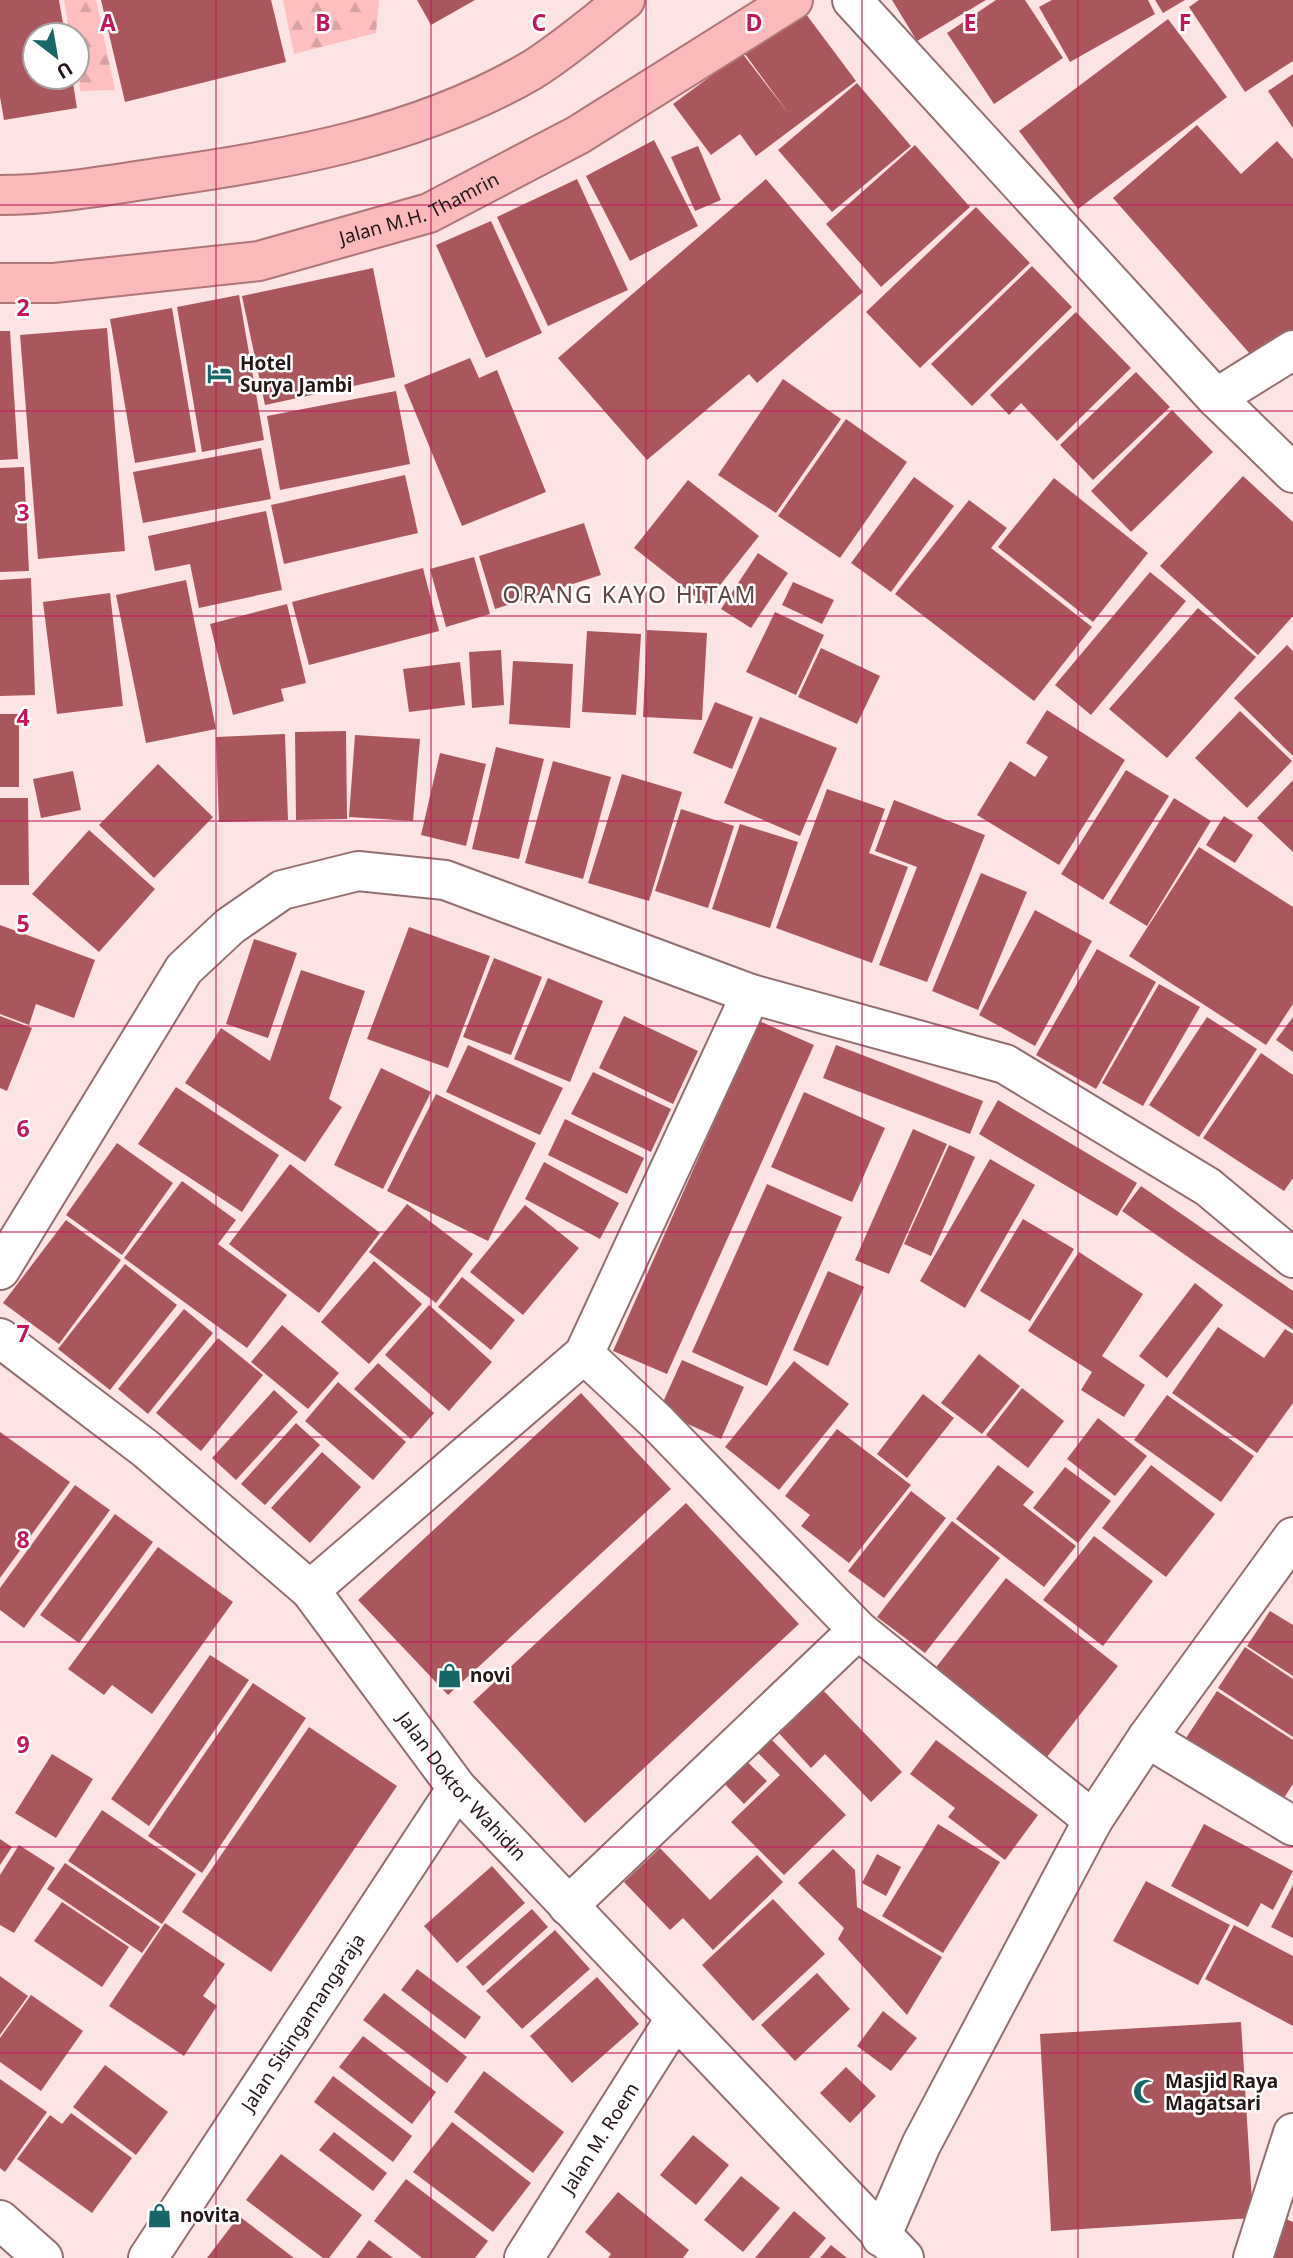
<svg xmlns="http://www.w3.org/2000/svg" width="1293" height="2258" viewBox="0 0 1293 2258" font-family="'Noto Sans',sans-serif">
  <style>
    .forest { fill: url(#forest-firs) }
    .building { fill: #a9575c }
    .lines { fill: none; stroke-linecap: round; stroke-linejoin: round }
    .minor-casing { stroke: #936e6f; stroke-width: 42 }
    .trunk-casing { stroke: #ae7677; stroke-width: 42 }
    .minor { stroke: #fff; stroke-width: 38 }
    .trunk { stroke: #fababc; stroke-width: 38 }
    .grid { fill: none; stroke: #c2185b; stroke-width: 2; stroke-opacity: 0.55 }
    .labels { text-anchor: middle; dominant-baseline: central; stroke-width: 5; stroke-linejoin: round; paint-order: stroke }
    .street-label { font-size: 19px; fill: #251717; stroke: #fff }
    .poi-label { font-size: 19px; font-weight: bold; fill: #251717; stroke: #fff; text-anchor: start }
    .quarter-label { font-size: 23px; letter-spacing: 2px; fill: #644344; stroke: #fff }
    .grid-label { font-size: 23px; text-anchor: middle; font-weight: bold; fill: #c2185b; stroke: #fff; stroke-width: 5; stroke-linejoin: round; paint-order: stroke }
  </style>
  <defs>
    <pattern id="forest-firs" width="22" height="20" patternUnits="userSpaceOnUse" patternTransform="scale(1.75)"><rect width="22" height="20" fill="#ffbebf"/><path d="M5 1l3.5 6h-7zM16 11l3.5 6h-7z" fill="#daa3a3"/></pattern>
  </defs>
  <rect width="100%" height="100%" fill="#fde4e4"/>
  <g class="forest">
    <polygon points="64,0 96,0 115,90 80,91 77,35 70,35"/>
    <polygon points="283,0 379,0 376,33 294,54"/>
  </g>
  <g class="building">
    <polygon points="0,0 59,0 65,35 35,35 35,77 72,77 77,108 4,120 0,97"/>
    <polygon points="101,0 271,0 286,62 125,102"/>
    <polygon points="417,0 475,0 431,25"/>
    <polygon points="892,0 986,0 917,41"/>
    <polygon points="996,0 1025,0 1063,58 994,104 947,33"/>
    <polygon points="1052,0 1148,0 1155,14 1070,62 1039,7"/>
    <polygon points="1155,0 1185,0 1163,13"/>
    <polygon points="1199,0 1293,0 1293,61 1245,92 1189,7"/>
    <polygon points="800,6 856,81 756,156 740,134 711,155 673,104 742,53 789,114 742,50"/>
    <polygon points="1168,19 1227,97 1078,209 1019,131"/>
    <polygon points="1293,74 1293,128 1268,91"/>
    <polygon points="857,83 911,146 832,212 778,150"/>
    <polygon points="1197,125 1241,174 1277,141 1293,159 1293,333 1258,363 1113,198"/>
    <polygon points="654,140 698,226 630,261 586,176"/>
    <polygon points="915,145 970,207 881,287 826,224"/>
    <polygon points="698,146 721,200 695,211 671,157"/>
    <polygon points="577,179 628,290 548,326 497,217"/>
    <polygon points="766,179 863,292 757,383 749,374 647,460 558,358"/>
    <polygon points="976,207 1030,263 920,368 866,312"/>
    <polygon points="491,221 542,333 486,358 436,245"/>
    <polygon points="1032,266 1072,307 972,406 931,364"/>
    <polygon points="373,268 395,377 265,405 242,296"/>
    <polygon points="239,295 264,440 202,452 177,307"/>
    <polygon points="172,308 196,452 135,463 110,319"/>
    <polygon points="1076,312 1131,368 1057,441 1021,403 1009,415 990,395"/>
    <polygon points="107,328 125,551 38,559 20,335"/>
    <polygon points="0,331 10,331 18,459 0,460"/>
    <polygon points="470,358 479,378 497,370 546,492 462,526 404,385"/>
    <polygon points="1136,372 1170,407 1093,480 1060,445"/>
    <polygon points="783,379 841,419 776,513 718,475"/>
    <polygon points="396,391 410,464 280,490 267,416"/>
    <polygon points="1172,410 1213,452 1131,532 1091,491"/>
    <polygon points="846,419 907,462 840,558 778,516"/>
    <polygon points="261,448 271,499 143,523 133,472"/>
    <polygon points="24,467 29,571 0,572 0,468"/>
    <polygon points="405,475 418,533 284,564 271,505"/>
    <polygon points="1243,476 1293,522 1293,616 1258,655 1160,566"/>
    <polygon points="914,477 954,506 891,592 851,563"/>
    <polygon points="1054,478 1148,553 1093,622 998,547"/>
    <polygon points="688,480 759,536 705,604 634,548"/>
    <polygon points="969,500 1007,528 991,548 1092,627 1034,701 895,594"/>
    <polygon points="266,511 282,590 199,608 190,564 155,571 148,536"/>
    <polygon points="584,523 601,575 495,609 479,556"/>
    <polygon points="758,553 788,573 751,628 721,609"/>
    <polygon points="474,557 490,614 446,627 430,569"/>
    <polygon points="423,568 439,631 309,665 292,602"/>
    <polygon points="1150,572 1186,601 1091,715 1055,685"/>
    <polygon points="31,578 35,695 0,696 0,580"/>
    <polygon points="186,580 216,729 146,743 116,595"/>
    <polygon points="793,582 834,600 822,624 782,605"/>
    <polygon points="110,593 123,706 57,714 43,602"/>
    <polygon points="287,604 306,683 281,689 284,701 233,715 210,624"/>
    <polygon points="1198,608 1256,657 1167,758 1109,709"/>
    <polygon points="775,612 824,635 796,695 746,672"/>
    <polygon points="647,630 707,633 702,720 643,717"/>
    <polygon points="587,631 641,634 636,715 582,712"/>
    <polygon points="1287,645 1293,651 1293,756 1234,698"/>
    <polygon points="821,648 880,676 857,724 798,697"/>
    <polygon points="501,650 504,705 472,708 469,652"/>
    <polygon points="513,661 573,664 570,728 509,724"/>
    <polygon points="460,662 465,705 409,712 403,669"/>
    <polygon points="715,702 753,717 732,769 693,753"/>
    <polygon points="1047,710 1125,760 1059,865 977,815 1010,761 1035,777 1048,757 1026,743"/>
    <polygon points="1240,711 1292,761 1247,808 1195,758"/>
    <rect x="0" y="714" width="19" height="73"/>
    <polygon points="760,717 837,748 800,836 724,803"/>
    <polygon points="346,731 347,819 296,820 295,732"/>
    <polygon points="285,734 288,820 219,822 216,737"/>
    <polygon points="355,735 420,739 413,821 349,817"/>
    <polygon points="496,747 544,759 519,859 472,849"/>
    <polygon points="440,753 486,764 466,846 421,835"/>
    <polygon points="553,761 611,777 583,879 525,863"/>
    <polygon points="158,764 213,817 154,878 99,825"/>
    <polygon points="1126,770 1169,796 1103,900 1061,874"/>
    <polygon points="73,771 81,810 41,818 33,779"/>
    <polygon points="622,774 682,792 649,901 588,883"/>
    <polygon points="1293,780 1293,852 1257,818"/>
    <polygon points="827,789 885,809 869,853 908,867 872,963 776,928"/>
    <polygon points="0,798 28,798 29,885 0,885"/>
    <polygon points="1174,798 1211,821 1147,926 1109,903"/>
    <polygon points="894,800 985,835 927,982 879,965 917,867 875,851"/>
    <polygon points="681,809 734,826 708,908 655,891"/>
    <polygon points="1224,816 1253,835 1235,863 1206,845"/>
    <polygon points="740,824 798,842 770,928 712,909"/>
    <polygon points="89,830 155,889 99,952 32,894"/>
    <polygon points="1199,847 1293,907 1293,1004 1266,1045 1129,956"/>
    <polygon points="981,873 1027,892 978,1010 932,991"/>
    <polygon points="1035,910 1092,941 1035,1046 979,1015"/>
    <polygon points="0,925 95,960 74,1018 36,1004 29,1025 0,1014"/>
    <polygon points="409,927 490,956 448,1068 367,1039"/>
    <polygon points="254,939 297,953 268,1038 226,1024"/>
    <polygon points="1097,949 1156,982 1096,1089 1036,1055"/>
    <polygon points="494,958 542,977 511,1055 463,1037"/>
    <polygon points="301,970 365,991 329,1099 342,1107 305,1162 185,1083 221,1028 270,1061"/>
    <polygon points="548,978 603,1001 570,1082 514,1059"/>
    <polygon points="1159,984 1200,1007 1143,1106 1102,1083"/>
    <polygon points="0,1016 32,1028 7,1091 0,1088"/>
    <polygon points="624,1016 698,1051 673,1104 599,1068"/>
    <polygon points="1207,1017 1257,1049 1199,1137 1149,1105"/>
    <polygon points="1293,1017 1293,1052 1276,1040"/>
    <polygon points="759,1021 814,1045 667,1374 613,1351"/>
    <polygon points="468,1045 563,1088 540,1135 446,1092"/>
    <polygon points="836,1045 983,1101 970,1134 823,1078"/>
    <polygon points="1261,1053 1293,1075 1293,1178 1284,1191 1203,1138"/>
    <polygon points="381,1068 431,1092 383,1189 334,1165"/>
    <polygon points="593,1072 671,1109 651,1152 571,1114"/>
    <polygon points="176,1087 279,1155 242,1212 138,1144"/>
    <polygon points="804,1092 885,1128 852,1202 771,1167"/>
    <polygon points="436,1094 536,1143 488,1241 387,1191"/>
    <polygon points="998,1100 1137,1183 1117,1216 979,1134"/>
    <polygon points="565,1119 644,1158 627,1194 548,1155"/>
    <polygon points="913,1129 947,1144 889,1274 855,1260"/>
    <polygon points="117,1143 173,1183 122,1255 66,1215"/>
    <polygon points="949,1145 975,1157 931,1256 904,1244"/>
    <polygon points="990,1159 1035,1185 965,1308 920,1281"/>
    <polygon points="544,1162 619,1203 600,1239 525,1199"/>
    <polygon points="290,1164 380,1233 319,1313 229,1244"/>
    <polygon points="182,1181 236,1220 218,1244 287,1295 247,1348 124,1258"/>
    <polygon points="767,1184 842,1217 767,1386 692,1352"/>
    <polygon points="1141,1186 1293,1291 1293,1330 1122,1211"/>
    <polygon points="407,1204 473,1254 436,1303 369,1252"/>
    <polygon points="525,1205 579,1248 523,1315 470,1272"/>
    <polygon points="1023,1219 1074,1249 1030,1321 980,1291"/>
    <polygon points="66,1220 121,1260 59,1344 3,1303"/>
    <polygon points="1079,1252 1143,1294 1102,1356 1145,1385 1124,1417 1081,1390 1092,1372 1028,1331"/>
    <polygon points="374,1261 422,1304 369,1364 321,1322"/>
    <polygon points="125,1264 177,1305 110,1390 58,1349"/>
    <polygon points="828,1271 864,1287 828,1366 793,1350"/>
    <polygon points="462,1277 515,1320 491,1350 438,1307"/>
    <polygon points="1195,1283 1223,1305 1167,1378 1139,1356"/>
    <polygon points="429,1305 492,1362 449,1411 385,1355"/>
    <polygon points="184,1309 213,1333 148,1414 118,1389"/>
    <polygon points="282,1325 339,1373 308,1409 251,1362"/>
    <polygon points="1218,1327 1264,1358 1285,1329 1293,1334 1293,1403 1257,1453 1172,1393"/>
    <polygon points="218,1338 263,1375 201,1451 156,1413"/>
    <polygon points="979,1354 1020,1386 982,1434 941,1403"/>
    <polygon points="682,1360 744,1387 721,1439 659,1411"/>
    <polygon points="794,1361 849,1404 779,1490 725,1447"/>
    <polygon points="378,1363 434,1413 411,1439 354,1389"/>
    <polygon points="338,1382 406,1442 373,1480 305,1421"/>
    <polygon points="1022,1388 1064,1421 1028,1468 986,1435"/>
    <polygon points="274,1390 298,1412 236,1480 212,1458"/>
    <polygon points="581,1393 671,1489 448,1695 358,1600"/>
    <polygon points="923,1394 954,1418 907,1478 877,1454"/>
    <polygon points="1167,1395 1254,1456 1221,1502 1134,1440"/>
    <polygon points="1098,1418 1147,1456 1115,1496 1067,1459"/>
    <polygon points="296,1423 320,1445 265,1505 241,1484"/>
    <polygon points="837,1429 911,1485 849,1563 801,1526 810,1515 785,1496"/>
    <polygon points="0,1432 70,1482 0,1578"/>
    <polygon points="322,1452 361,1487 310,1543 271,1508"/>
    <polygon points="998,1465 1034,1492 1023,1505 1076,1546 1044,1587 956,1519"/>
    <polygon points="1151,1465 1215,1514 1166,1577 1102,1528"/>
    <polygon points="1065,1467 1111,1501 1078,1543 1033,1508"/>
    <polygon points="75,1485 110,1510 24,1628 0,1610 0,1588"/>
    <polygon points="911,1491 946,1518 884,1598 848,1571"/>
    <polygon points="686,1503 799,1624 585,1823 473,1702"/>
    <polygon points="115,1514 153,1542 79,1643 40,1615"/>
    <polygon points="952,1521 1000,1558 925,1653 877,1617"/>
    <polygon points="1094,1536 1153,1581 1103,1646 1043,1600"/>
    <polygon points="158,1547 233,1602 152,1714 112,1685 104,1695 68,1669"/>
    <polygon points="1006,1578 1118,1666 1047,1757 934,1670"/>
    <polygon points="1270,1611 1293,1625 1293,1676 1247,1646"/>
    <polygon points="1245,1647 1293,1679 1293,1737 1218,1688"/>
    <polygon points="210,1655 249,1680 149,1826 111,1799"/>
    <polygon points="253,1683 306,1718 202,1873 148,1836"/>
    <polygon points="820,1687 902,1772 871,1802 825,1754 811,1768 776,1730"/>
    <polygon points="1217,1691 1293,1740 1293,1784 1280,1804 1184,1741"/>
    <polygon points="309,1727 397,1786 271,1972 182,1912"/>
    <polygon points="770,1738 846,1815 784,1875 731,1822 780,1775 756,1751"/>
    <polygon points="936,1740 1038,1815 1005,1860 948,1817 955,1808 910,1774"/>
    <polygon points="737,1752 767,1781 744,1804 715,1774"/>
    <polygon points="52,1754 93,1779 56,1838 15,1813"/>
    <polygon points="102,1810 196,1874 162,1924 68,1861"/>
    <polygon points="938,1824 1000,1862 943,1953 882,1916"/>
    <polygon points="1204,1824 1293,1871 1273,1910 1261,1903 1248,1927 1171,1886"/>
    <polygon points="0,1839 12,1847 0,1865"/>
    <polygon points="19,1845 55,1868 14,1933 0,1925 0,1875"/>
    <polygon points="660,1848 710,1900 757,1855 783,1882 713,1950 683,1918 670,1930 624,1882"/>
    <polygon points="833,1849 855,1870 857,1907 942,1957 907,2015 838,1939 844,1928 798,1883"/>
    <polygon points="877,1854 901,1867 886,1896 862,1883"/>
    <polygon points="65,1863 160,1927 142,1953 47,1889"/>
    <polygon points="492,1866 525,1903 457,1963 424,1926"/>
    <polygon points="1146,1881 1230,1925 1198,1985 1113,1941"/>
    <polygon points="1293,1885 1293,1938 1271,1927"/>
    <polygon points="773,1899 825,1954 753,2021 702,1965"/>
    <polygon points="62,1902 129,1947 102,1987 34,1941"/>
    <polygon points="532,1909 548,1927 483,1986 466,1967"/>
    <polygon points="165,1923 225,1964 203,1996 217,2006 184,2056 109,2006"/>
    <polygon points="1234,1925 1293,1956 1293,2026 1205,1979"/>
    <polygon points="555,1930 590,1969 522,2029 486,1991"/>
    <polygon points="417,1969 481,2017 465,2039 401,1990"/>
    <polygon points="817,1973 850,2009 795,2061 761,2025"/>
    <polygon points="0,1976 28,1996 0,2035"/>
    <polygon points="597,1977 639,2024 572,2083 530,2036"/>
    <polygon points="384,1993 467,2057 447,2083 363,2020"/>
    <polygon points="31,1995 83,2031 41,2091 0,2062 0,2038"/>
    <polygon points="883,2011 917,2038 891,2071 857,2046"/>
    <polygon points="1241,2022 1253,2218 1051,2231 1040,2034"/>
    <polygon points="363,2036 436,2092 412,2124 339,2067"/>
    <polygon points="105,2065 168,2112 136,2155 73,2107"/>
    <polygon points="846,2067 876,2096 850,2123 820,2093"/>
    <polygon points="484,2071 564,2132 533,2173 454,2112"/>
    <polygon points="333,2076 412,2136 393,2162 314,2102"/>
    <polygon points="0,2079 47,2112 5,2172 0,2168"/>
    <polygon points="71,2113 132,2158 92,2213 17,2159 50,2115 62,2124"/>
    <polygon points="452,2122 531,2183 493,2232 413,2172"/>
    <polygon points="334,2132 387,2173 373,2191 319,2150"/>
    <polygon points="693,2135 729,2165 696,2205 660,2175"/>
    <polygon points="281,2154 362,2215 329,2258 323,2258 246,2200"/>
    <polygon points="741,2176 780,2208 743,2252 704,2220"/>
    <polygon points="406,2179 488,2241 475,2258 422,2258 374,2221"/>
    <polygon points="618,2192 689,2250 683,2258 608,2258 611,2254 585,2232"/>
    <polygon points="794,2211 826,2238 809,2258 755,2258"/>
    <polygon points="239,2216 294,2258 207,2258"/>
    <polygon points="1286,2219 1293,2222 1293,2258 1269,2258"/>
    <polygon points="369,2240 393,2258 356,2258"/>
    <polygon points="831,2245 847,2258 820,2258"/>
  </g>
  <g class="lines">
    <defs>
      <g id="minor">
        <polyline points="852,0 1216,398 1293,473"/>
        <polyline points="1216,398 1293,350"/>
        <polyline points="0,1270 184,969 230,926 282,890 358,871 445,880 751,994 1005,1064 1208,1187 1293,1258"/>
        <path id="s1" d="M0 1338 146 1449 310 1590 457 1788 904 2258"/>
        <polyline points="584,1354 657,1422 858,1630 1093,1820"/>
        <polyline points="310,1590 584,1354 751,994"/>
        <polyline points="1147,1738 1293,1826"/>
        <polyline points="568,1906 858,1630"/>
        <polyline points="0,2220 43,2258"/>
        <polyline points="881,2237 921,2145 1093,1820 1147,1738 1293,1537"/>
        <path id="s2" d="M148 2258 457 1788"/>
        <path id="s3" d="M524 2258 675 2019"/>
        <polyline points="1253,2258 1293,2133"/>
      </g>
      <g id="trunk">
        <path d="M0 195C55 195 109 185 163 177 290 159 419 136 532 70 564 50 595 23 625 0"/>
        <path id="s4" d="M0 283H54L259 261 429 213 578 135 793 0"/>
      </g>
    </defs>
    <use href="#minor" class="minor-casing"/>
    <use href="#trunk" class="trunk-casing"/>
    <use href="#minor" class="minor"/>
    <use href="#trunk" class="trunk"/>
  </g>
  <path class="grid" d="M216 0V2258M431 0V2258M646 0V2258M862 0V2258M1078 0V2258M0 205H1293M0 411H1293M0 616H1293M0 821H1293M0 1026H1293M0 1232H1293M0 1437H1293M0 1642H1293M0 1847H1293M0 2053H1293"/>
  <defs>
    <symbol id="hotel-bare" viewBox="-9 -9 18 18"><path d="M-6-4.5h1.5V1H6V5H4.5V3h-9V5H-6ZM-4 0a1.8 1.8 0 1 1 3.6 0ZM.5 0V-2.5h3Q6-2.5 6 0Z" fill="#176668" stroke="#fff" stroke-width="2.5" paint-order="stroke"/></symbol>
    <symbol id="shop-bare" viewBox="-9 -9 18 18"><path d="M-5-2.5h2.3a2.7 3.5 0 0 1 5.4 0H5L5.5 6h-11ZM-1.5-2.5h3a1.5 2.3 0 0 0-3 0Z" fill="#176668" stroke="#fff" stroke-width="2.5" paint-order="stroke"/></symbol>
    <symbol id="mosque-bare" viewBox="-9 -9 18 18"><path d="M3.5-4.9A6 6 0 1 0 3.5 4.9A5 5 0 1 1 3.5-4.9Z" fill="#176668" stroke="#fff" stroke-width="2.5" paint-order="stroke"/></symbol>
  </defs>
  <g fill-rule="evenodd">
    <use href="#hotel-bare" x="202" y="356" width="35" height="35"/>
    <use href="#shop-bare" x="432" y="1658" width="35" height="35"/>
    <use href="#mosque-bare" x="1128" y="2074" width="35" height="35"/>
    <use href="#shop-bare" x="142" y="2198" width="35" height="35"/>
  </g>
  <g class="labels">
    <g class="street-label">
      <text stroke="none"><textPath href="#s4" startOffset="429">Jalan M.H. Thamrin</textPath></text>
      <text stroke="none"><textPath href="#s1" startOffset="648">Jalan Doktor Wahidin</textPath></text>
      <text stroke="none"><textPath href="#s2" startOffset="282">Jalan Sisingamangaraja</textPath></text>
      <text stroke="none"><textPath href="#s3" startOffset="142">Jalan M. Roem</textPath></text>
    </g>
    <g class="poi-label">
      <text x="240" y="363">Hotel<tspan x="240" dy="22">Surya Jambi</tspan></text>
      <text x="470" y="1675">novi</text>
      <text x="1165" y="2081">Masjid Raya<tspan x="1165" dy="22">Magatsari</tspan></text>
      <text x="180" y="2215">novita</text>
    </g>
    <g class="quarter-label">
      <text x="630" y="594">ORANG KAYO HITAM</text>
    </g>
  </g>
  <g class="grid-label">
    <text x="108" y="31">A</text>
    <text x="323" y="31">B</text>
    <text x="539" y="31">C</text>
    <text x="754" y="31">D</text>
    <text x="970" y="31">E</text>
    <text x="1185" y="31">F</text>
    <text x="23" y="316">2</text>
    <text x="23" y="521">3</text>
    <text x="23" y="726">4</text>
    <text x="23" y="932">5</text>
    <text x="23" y="1137">6</text>
    <text x="23" y="1342">7</text>
    <text x="23" y="1548">8</text>
    <text x="23" y="1753">9</text>
  </g>
  <g transform="translate(56 56) rotate(149)"><circle r="33" fill="#ffffff" stroke="#a8a2a2" stroke-width="2"/>
  <path d="M0-5L12 26L0 18L-12 26Z" fill="#176668"/>
  <text y="-10" font-size="19" font-weight="bold" text-anchor="middle" fill="#251717">U</text>
  </g>
</svg>
